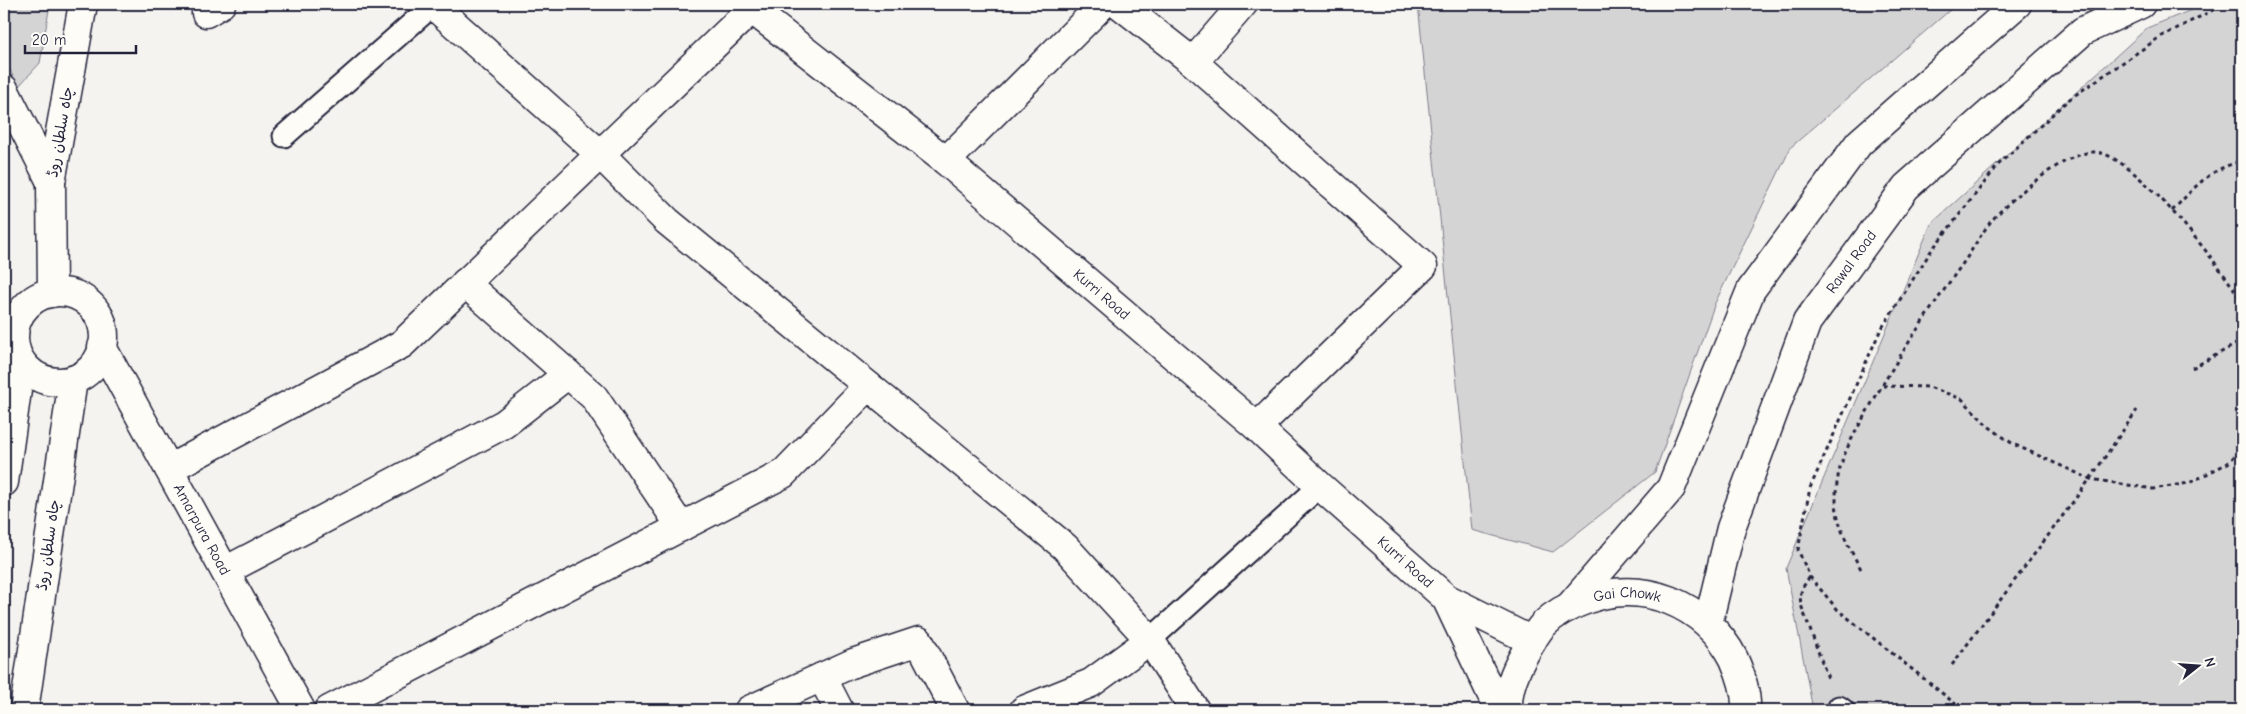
<svg xmlns="http://www.w3.org/2000/svg" width="2246" height="714" viewBox="0 0 2246 714" font-family="'Comic Neue','Playpen Sans Arabic',sans-serif">
  <style>
    .green { fill: #d5d4d5; stroke: #7c7b88 }
    .lines { fill: none; stroke-linecap: round; stroke-linejoin: round }
    .service-casing { stroke: #22223b; stroke-width: 25 }
    .minor-casing { stroke: #22223b; stroke-width: 31 }
    .tertiary-casing { stroke: #22223b; stroke-width: 31 }
    .secondary-casing { stroke: #22223b; stroke-width: 31 }
    .path { stroke: #22223b; stroke-width: 3; stroke-dasharray: 4 4; stroke-linecap: butt }
    .service { stroke: #fdfcf7; stroke-width: 21 }
    .minor { stroke: #fdfcf7; stroke-width: 28 }
    .tertiary { stroke: #fdfcf7; stroke-width: 28 }
    .secondary { stroke: #fdfcf7; stroke-width: 28 }
    .labels { text-anchor: middle; dominant-baseline: central; stroke-width: 4; stroke-linejoin: round; paint-order: stroke }
    .street-label { font-size: 15px; fill: #22223b; stroke: #fdfcf7 }
  </style>
  <rect width="100%" height="100%" fill="#f4f3ef"/>
  <filter id="ink" filterUnits="userSpaceOnUse"><feTurbulence type="fractalNoise" baseFrequency=".02" numOctaves="2"/><feDisplacementMap in="SourceGraphic" scale="10" xChannelSelector="R" yChannelSelector="G"/><feConvolveMatrix kernelMatrix="1 2 1 2 8 2 1 2 1" color-interpolation-filters="sRGB"/></filter>
  <g filter="url(#ink)">
    <g class="green">
      <polygon points="4,4 50,4 40,63 18,87 4,57"/>
      <polygon points="1418,4 1957,4 1791,147 1715,303 1655,472 1553,552 1472,530"/>
      <polygon points="2206,4 2242,4 2242,710 1813,710 1786,568 1931,224 2147,28"/>
    </g>
    <g class="lines">
      <defs>
        <g id="service">
          <polyline points="284,136 433,5"/>
          <polyline points="1150,640 1320,486"/>
          <polyline points="1839,707 1843,710"/>
        </g>
        <g id="minor">
          <polyline points="432,4 600,154 667,221 1065,547 1150,640 1195,710"/>
          <polyline points="1119,4 1193,62 1423,266 1257,427"/>
          <polyline points="206,13 221,4"/>
          <polyline points="1193,62 1243,4"/>
          <polyline points="946,161 1103,4"/>
          <polyline points="465,283 594,397 681,527"/>
          <polyline points="169,469 402,344 757,4"/>
          <polyline points="225,571 504,424 568,374"/>
          <polyline points="822,677 839,710"/>
          <polyline points="329,710 783,474 868,386"/>
          <polyline points="749,710 853,663 919,641 955,710"/>
          <polyline points="1024,710 1091,683 1150,640"/>
        </g>
        <g id="tertiary">
          <path id="s1" d="M745 4 946 161 1257 427 1320 486 1446 598 1532 641"/>
          <polyline points="4,89 51,182"/>
          <path id="s2" d="M102 347 301 710"/>
          <polyline points="1446,598 1499,710"/>
        </g>
        <g id="secondary">
          <circle cx="59" cy="337" r="45"/>
          <polyline points="52,293 51,182 83,4"/>
          <polyline points="4,482 21,362"/>
          <polyline points="1569,607 1671,488 1751,290 1859,143 2017,4"/>
          <path id="s3" d="M1708 623 1731 528 1807 322 1906 187 2083 31 2141 4"/>
          <polyline points="24,710 73,380"/>
          <path id="s4" d="M1508 710C1507 689 1515 671 1525 653 1531 643 1536 632 1544 624 1554 614 1569 606 1583 601 1641 577 1706 604 1734 659 1741 675 1747 693 1746 710"/>
        </g>
      </defs>
      <use href="#service" class="service-casing"/>
      <use href="#minor" class="minor-casing"/>
      <use href="#tertiary" class="tertiary-casing"/>
      <use href="#secondary" class="secondary-casing"/>
      <g class="path">
        <path d="M2172 211C2195 187 2209 169 2242 161"/>
        <polyline points="2192,368 2242,341"/>
        <polyline points="1883,386 1929,387 1962,399 1988,426 2013,444 2090,479 2153,489 2189,483 2228,463 2242,448"/>
        <path d="M1861 569C1843 537 1831 515 1838 477 1842 453 1857 429 1869 408 1897 359 1928 312 1961 266 1972 251 1981 233 1993 219 2012 198 2067 150 2096 152 2136 156 2220 266 2242 301"/>
        <path d="M1810 577C1802 587 1799 593 1801 605L1829 681"/>
        <polyline points="1952,665 2090,479 2137,410"/>
        <polyline points="2016,707 2038,710"/>
        <polyline points="1963,710 1838,610 1810,577 1798,550 1810,488 1880,331 1931,251 1999,164 2068,100 2160,37 2225,4"/>
        <polyline points="2230,710 2242,704"/>
      </g>
      <use href="#service" class="service"/>
      <use href="#minor" class="minor"/>
      <use href="#tertiary" class="tertiary"/>
      <use href="#secondary" class="secondary"/>
    </g>
  </g>
  <g class="labels">
    <g class="street-label">
      <text transform="translate(60 132) rotate(-80)">چاہ سلطان روڈ</text>
      <text stroke="none"><textPath href="#s3" startOffset="392">Rawal Road</textPath></text>
      <text stroke="none"><textPath href="#s1" startOffset="460">Kurri Road</textPath></text>
      <text stroke="none"><textPath href="#s2" startOffset="208">Amarpura Road</textPath></text>
      <text transform="translate(48 545) rotate(-82)">چاہ سلطان روڈ</text>
      <text stroke="none"><textPath href="#s1" startOffset="865">Kurri Road</textPath></text>
      <text stroke="none"><textPath href="#s4" startOffset="186">Gai Chowk</textPath></text>
    </g>
  </g>
  <rect width="2246" height="714" fill="none" stroke="#fdfcf7" stroke-width="20"/>
  <rect x="10" y="10" width="2226" height="694" fill="none" stroke="#22223b" stroke-width="2" filter="url(#ink)"/>
  <g transform="translate(2198 666) rotate(73)" stroke="#fdfcf7" stroke-width="4" paint-order="stroke">
  <path d="M0-4L9 19L0 12L-9 19Z" fill="#22223b"/>
  <text y="-8" font-size="14" font-weight="bold" text-anchor="middle" fill="#22223b">N</text>
  </g>
  <path d="M25 45v8h111v-8" fill="none" stroke="#22223b" stroke-width="2.5"/>
  <text x="32" y="45" font-size="15" fill="#22223b" stroke="#fdfcf7" stroke-width="4" paint-order="stroke">20 m</text>
</svg>
